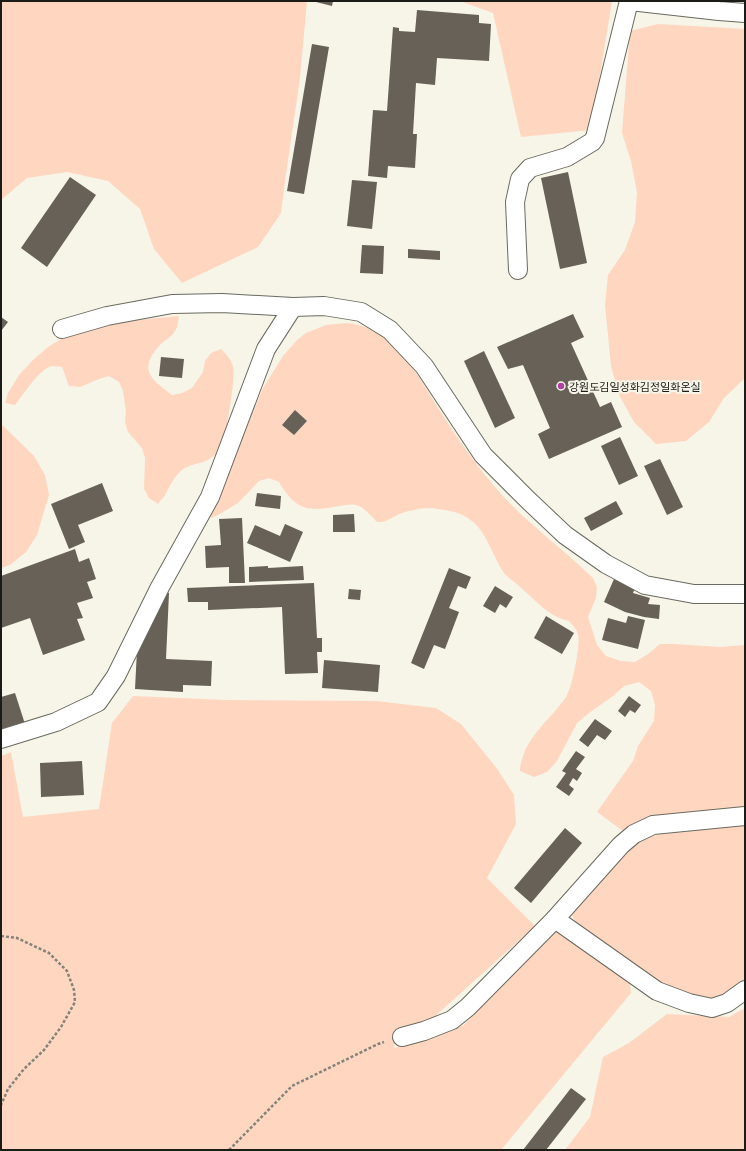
<svg xmlns="http://www.w3.org/2000/svg" width="746" height="1151" viewBox="0 0 746 1151" font-family="Literata,'Noto Sans KR',serif">
  <style>
    .green { fill: #ffd6c0 }
    .building { fill: #676158 }
    .lines { fill: none; stroke-linecap: round; stroke-linejoin: round }
    .minor-casing { stroke: #6a6a5f; stroke-width: 20 }
    .path { stroke: #83837a; stroke-width: 2.5; stroke-dasharray: 3 2; stroke-linecap: butt }
    .minor { stroke: #fff; stroke-width: 18 }
    .poi-dot { fill: #ad42a2; stroke: #f6f5e8; stroke-width: 1.5 }
    .labels { text-anchor: middle; dominant-baseline: central; stroke-width: 4; stroke-linejoin: round; paint-order: stroke }
    .poi-label { font-size: 11px; fill: #1b1b17; stroke: #f6f5e8; text-anchor: start }
  </style>
  <rect width="100%" height="100%" fill="#f6f5e8"/>
  <g class="green">
    <polygon points="1,1 307,1 300,78 285,181 281,213 258,247 182,283 154,249 140,209 108,181 67,172 27,178 1,200"/>
    <polygon points="460,1 612,1 591,130 521,137 493,13"/>
    <polygon points="658,24 745,29 745,378 724,398 709,422 686,441 656,444 634,422 619,395 611,366 605,305 608,275 625,250 635,222 637,192 631,161 622,133 630,31"/>
    <path d="M179 316C178 321 178 327 175 331 172 337 163 341 159 346 138 370 151 379 172 395L182 393 192 388 203 372 205 361 211 353 221 349C226 354 231 359 233 366 236 375 228 419 226 430 224 437 221 447 217 452 206 466 194 461 182 470 174 476 170 486 165 495 163 498 160 501 158 504L149 498 144 489 145 458 142 448 128 432 125 422 126 412 123 391 119 382 109 376 99 379 80 387 69 386 62 367C59 367 55 366 52 366 39 369 23 395 15 405L5 403 8 393 19 375 33 360 48 347 66 336 116 322Z"/>
    <path d="M347 323C361 325 375 329 386 338 407 355 421 381 435 403 455 435 476 466 501 494 529 525 563 549 593 578L597 587 596 598 588 617 597 645 606 656 621 661 635 662 648 654 660 644H675L720 647 745 645V807L659 816 642 820 623 831 597 812 633 761 638 746 654 721 655 705 651 691 639 682 624 686 613 696 589 713 577 723 557 761 547 772 534 777 520 771C520 767 521 761 523 756 531 733 552 717 566 697 572 688 581 643 578 634 577 629 572 625 569 621 547 616 537 601 520 587 514 581 507 578 502 570 487 545 484 518 450 511 443 510 436 508 429 508 420 508 408 511 399 514 396 516 392 518 388 520 385 522 380 522 377 522 372 517 366 510 361 507 353 503 347 505 339 506 308 512 296 511 279 482L269 478 259 481 238 503 220 514 211 518V507L242 439 263 388 283 356 297 340 306 333 326 325Z"/>
    <polygon points="1,424 34,456 45,475 49,495 37,535 26,552 10,565 1,568"/>
    <polygon points="133,696 226,700 376,701 436,708 461,724 498,770 514,795 516,824 487,878 535,926 432,1019 396,1030 394,1048 441,1034 464,1025 550,933 559,931 570,934 630,984 631,993 501,1150 1,1150 1,756 11,752 23,817 99,809 112,723"/>
    <polygon points="745,822 745,980 719,998 701,999 652,979 576,923 572,915 575,902 629,844 644,838 662,834"/>
    <polygon points="745,1008 745,1150 565,1150 590,1117 603,1057 629,1043 667,1014 729,1017"/>
  </g>
  <g class="building">
    <polygon points="316,1 333,1 332,6 316,2"/>
    <polygon points="417,10 479,15 479,23 491,24 489,61 437,58 435,85 416,83 413,134 417,134 415,168 388,166 387,178 368,176 373,110 387,111 393,27 399,28 399,31 415,32"/>
    <polygon points="312,44 329,47 304,194 287,191"/>
    <polygon points="568,172 587,263 560,269 541,178"/>
    <polygon points="70,177 96,195 47,267 21,248"/>
    <polygon points="352,180 377,182 372,229 347,226"/>
    <polygon points="362,245 384,246 383,274 360,273"/>
    <polygon points="408,249 440,251 440,260 408,258"/>
    <polygon points="573,314 584,337 571,343 600,407 611,402 622,427 549,459 538,434 550,428 523,365 508,369 497,347"/>
    <polygon points="1,317 8,322 1,331"/>
    <polygon points="484,351 515,418 495,428 464,361"/>
    <polygon points="161,357 184,359 182,378 159,376"/>
    <polygon points="295,410 307,421 294,435 282,425"/>
    <polygon points="620,437 638,476 619,485 601,446"/>
    <polygon points="660,459 683,507 667,515 644,466"/>
    <polygon points="102,483 113,511 78,525 85,542 69,549 51,504"/>
    <polygon points="257,493 281,496 280,509 255,506"/>
    <polygon points="616,501 623,514 591,531 584,518"/>
    <polygon points="354,514 355,532 333,532 333,515"/>
    <polygon points="242,518 245,583 229,583 229,567 206,568 205,546 221,545 219,519"/>
    <polygon points="285,524 303,532 290,562 247,543 255,525 280,536"/>
    <polygon points="75,549 79,562 89,558 96,579 87,582 93,598 77,603 83,618 77,619 85,640 43,655 30,618 1,628 1,576"/>
    <polygon points="268,566 268,568 303,566 304,580 249,582 249,567"/>
    <polygon points="449,568 471,577 466,589 458,586 449,608 459,612 445,649 434,645 424,669 411,663"/>
    <polygon points="614,579 635,588 633,593 650,598 648,604 660,605 659,619 644,617 625,612 604,602"/>
    <polygon points="314,583 317,638 322,638 322,652 317,652 318,673 285,674 282,607 208,610 208,602 188,602 187,588"/>
    <polygon points="495,586 513,597 506,608 500,604 495,613 483,606"/>
    <polygon points="349,589 361,590 360,600 348,599"/>
    <polygon points="164,592 169,593 166,659 212,661 211,686 183,685 183,692 135,689 137,650"/>
    <polygon points="546,616 574,633 562,654 534,638"/>
    <polygon points="628,616 645,620 638,649 602,640 608,618 626,623"/>
    <polygon points="324,660 380,665 378,692 322,688"/>
    <polygon points="15,693 25,724 1,731 1,697"/>
    <polygon points="629,696 641,705 635,713 630,710 625,717 618,711"/>
    <polygon points="595,719 612,731 605,740 597,735 588,747 579,740"/>
    <polygon points="576,751 585,757 576,769 582,773 577,781 573,778 569,785 574,789 569,796 556,787 566,773 562,771"/>
    <polygon points="82,761 84,795 41,797 40,763"/>
    <polygon points="565,828 582,843 531,903 514,888"/>
    <polygon points="571,1088 586,1099 546,1150 523,1150"/>
  </g>
  <g class="lines">
    <defs>
      <g id="minor">
        <polyline points="630,1 719,11 745,13"/>
        <polyline points="518,270 515,202 520,179 530,168 567,157 592,142 595,138 629,1"/>
        <polyline points="62,329 107,316 172,304 222,303 293,307"/>
        <polyline points="1,739 56,722 98,702 116,676 160,587 210,497 266,349 293,307 324,306 361,312 390,330 424,366 483,455 528,500 565,535 606,564 645,585 694,594 745,594"/>
        <polyline points="745,816 653,825 634,834 621,845 555,919 657,991 689,1003 712,1008 727,1003 745,990"/>
        <polyline points="402,1037 424,1031 452,1020 468,1007 555,919"/>
      </g>
    </defs>
    <use href="#minor" class="minor-casing"/>
    <g class="path">
      <polyline points="1,936 17,938 49,953 67,971 74,990 75,1002 61,1027 44,1050 24,1069 8,1089 1,1105"/>
      <polyline points="229,1150 292,1086 378,1044 384,1042"/>
    </g>
    <use href="#minor" class="minor"/>
  </g>
  <circle class="poi-dot" cx="561" cy="386" r="4"/>
  <g class="labels">
    <g class="poi-label">
      <text x="569" y="386">강원도김일성화김정일화온실</text>
    </g>
  </g>
  <rect width="746" height="1151" fill="none" stroke="#1b1b17" stroke-width="4"/>
</svg>
